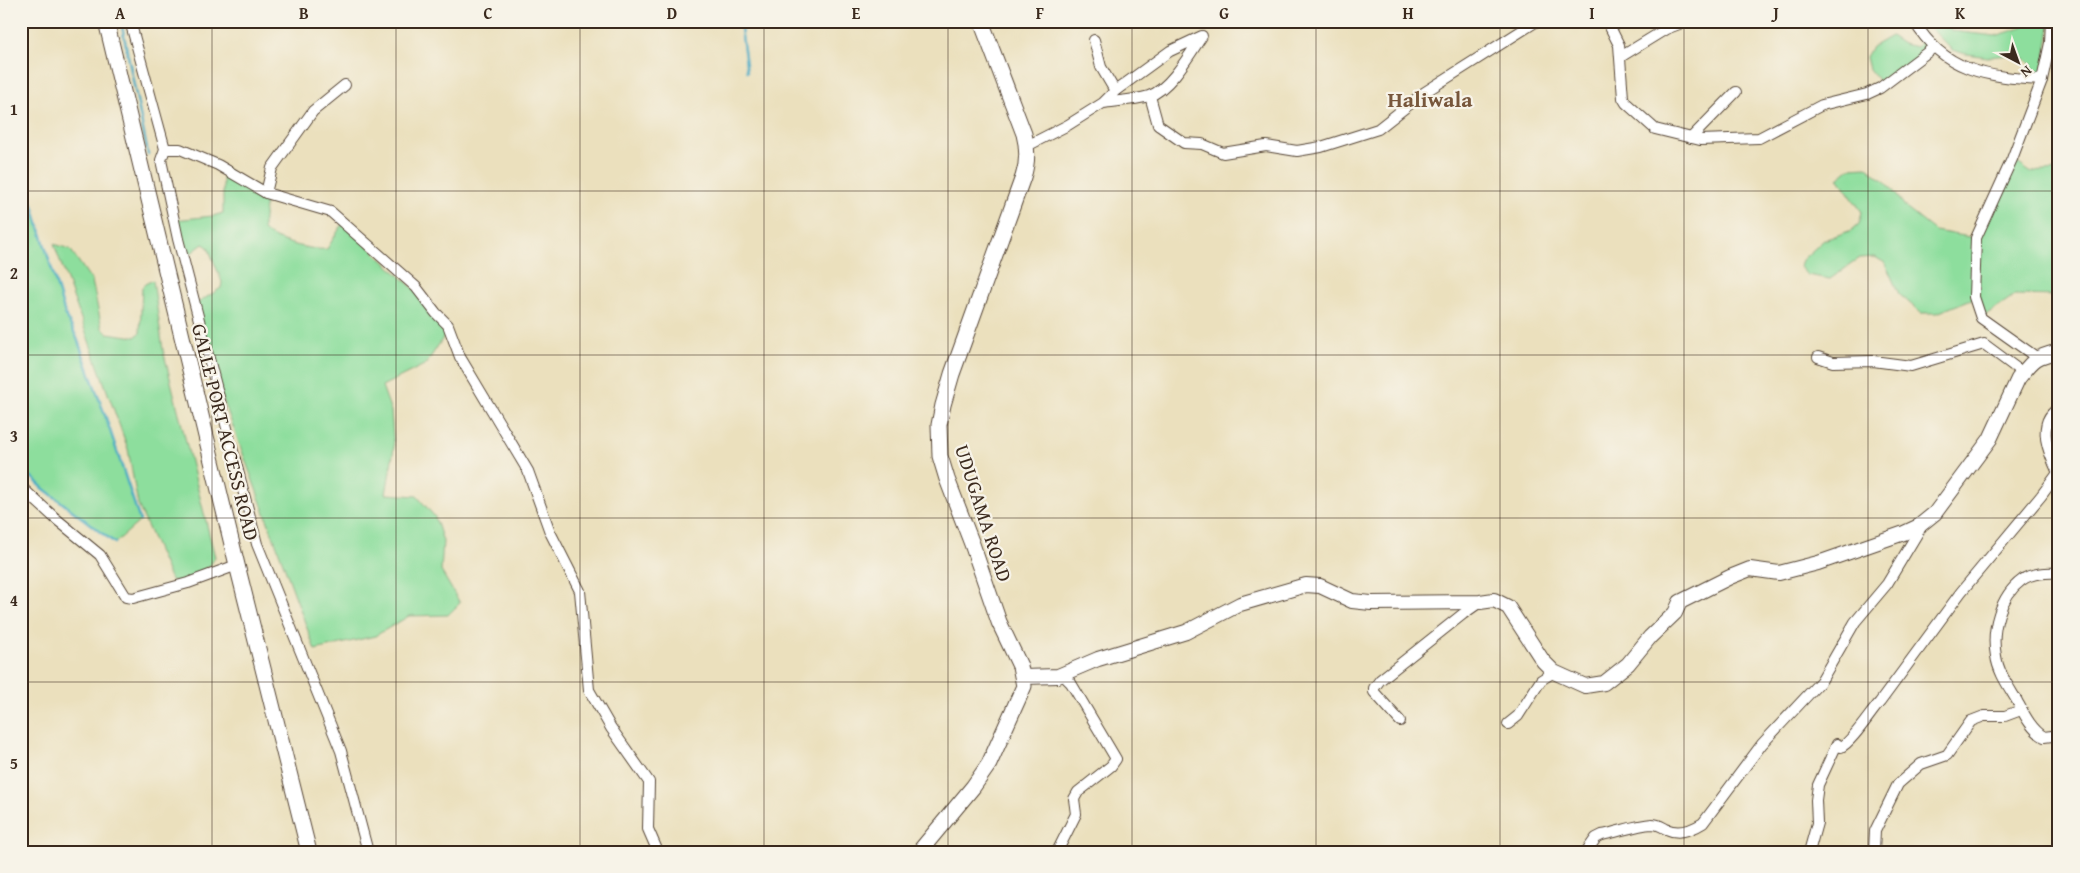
<svg xmlns="http://www.w3.org/2000/svg" width="2080" height="873" viewBox="0 0 2080 873" font-family="'Gentium Book Plus',serif">
  <style>
    .green { fill: #8dde9d; stroke: #64845e }
    .lines { fill: none; stroke-linecap: round; stroke-linejoin: round }
    .stream { stroke: #44aac4; stroke-width: 2.5 }
    .street-casing { stroke: #554536; stroke-width: 12 }
    .secondary-casing { stroke: #554536; stroke-width: 16 }
    .primary-casing { stroke: #554536; stroke-width: 17 }
    .street { stroke: #fff; stroke-width: 10 }
    .secondary { stroke: #fff; stroke-width: 14 }
    .primary { stroke: #fff; stroke-width: 15 }
    .grid { fill: none; stroke: #3b2a1e; stroke-width: 1; stroke-opacity: 0.55 }
    .labels { text-anchor: middle; dominant-baseline: central; stroke-width: 4.5; stroke-linejoin: round; paint-order: stroke }
    .street-label { font-size: 20px; fill: #3b2a1e; stroke: #f7f3e8 }
    .quarter-label { font-size: 22px; font-weight: bold; fill: #78573c; stroke: #f7f3e8 }
    .neatline { fill: none; stroke: #3b2a1e; stroke-width: 2 }
    .grid-label { font-size: 16px; text-anchor: middle; font-weight: bold; fill: #3b2a1e }
  </style>
  <rect width="100%" height="100%" fill="#f7f3e8"/>
  <filter id="ink" filterUnits="userSpaceOnUse"><feTurbulence type="fractalNoise" baseFrequency=".02" numOctaves="2"/><feDisplacementMap in="SourceGraphic" scale="10" xChannelSelector="R" yChannelSelector="G"/><feConvolveMatrix kernelMatrix="1 2 1 2 8 2 1 2 1" color-interpolation-filters="sRGB"/></filter>
  <filter id="wash" filterUnits="userSpaceOnUse"><feTurbulence type="fractalNoise" baseFrequency=".0096" numOctaves="4" result="noise"/><feDisplacementMap in="SourceGraphic" scale="20" xChannelSelector="R" yChannelSelector="G"/><feGaussianBlur stdDeviation="1.12" result="paint"/><feColorMatrix in="noise" values="0 0 0 0 0 0 0 0 0 0 0 0 0 0 0 0 0 1.4 0 .05"/><feComposite in="paint" operator="in"/></filter>
  <g filter="url(#wash)">
    <rect width="100%" height="100%" fill="#ebe0bd"/>
    <g class="green">
      <polygon points="1903,21 1914,21 1933,48 1880,88 1878,80 1869,69 1866,57 1872,47 1891,36 1903,44 1917,47 1920,43 1910,27"/>
      <polygon points="1924,21 1943,21 1952,31 1995,36 2018,29 2030,21 2051,21 2042,80 2030,63 2021,57 2009,55 1988,57 1966,54 1952,50"/>
      <polygon points="2012,159 2030,172 2059,170 2059,296 2015,295 1981,318 1974,298 1937,313 1921,313 1899,294 1885,263 1875,257 1860,258 1830,279 1807,275 1800,267 1802,260 1824,240 1852,230 1859,224 1862,212 1838,178 1850,168 1867,167 1888,184 1907,209 1935,231 1976,238"/>
      <path d="M223 168 266 193 263 230C274 241 312 251 327 249L343 223 430 304 445 335 426 364 382 386 391 411 394 448 386 494 417 496 435 517 443 541 441 571 460 603 448 615 409 616 375 636 315 650 213 372 196 304 221 288 222 282 208 247 203 244 183 259 174 220 213 216 223 213Z"/>
      <polygon points="21,175 29,192 65,314 77,338 106,418 140,521 115,543 44,489 21,467"/>
      <polygon points="54,244 70,249 92,281 102,328 107,333 135,337 140,333 142,287 145,284 153,280 163,350 215,557 210,566 181,583 171,580 138,505 128,449"/>
    </g>
    <g class="lines">
      <g class="stream">
        <polyline points="121,21 148,154"/>
        <polyline points="740,21 747,72"/>
        <polyline points="21,175 29,192 65,314 77,338 106,418 140,521"/>
        <polyline points="21,467 44,489 115,543"/>
      </g>
    </g>
  </g>
  <g filter="url(#ink)">
    <g class="lines">
      <defs>
        <g id="street">
          <polyline points="130,21 165,149 161,160 178,239 257,544 341,751 368,852"/>
          <polyline points="1607,21 1619,45 1623,98 1626,103 1655,129 1700,140 1759,138 1822,105 1867,94 1880,88 1933,48"/>
          <path d="M1914 21C1944 72 1988 77 2042 80"/>
          <polyline points="1094,40 1101,67 1115,91"/>
          <polyline points="1622,56 1666,29 1687,21"/>
          <polyline points="1150,96 1158,125 1184,143 1202,144 1223,153 1266,146 1297,151 1321,147 1378,129 1425,92 1537,21"/>
          <polyline points="1691,138 1736,92"/>
          <path d="M1027 146 1068 125 1103 103 1115 91 1170 51 1202 36C1190 54 1170 89 1149 96 1135 100 1118 101 1103 103"/>
          <polyline points="165,149 180,149 218,165 266,193 331,212 416,287 436,313 448,325 460,357 528,471 550,532 580,591 589,690 611,728 649,782 648,829 658,852"/>
          <polyline points="266,193 272,168 313,111 345,85"/>
          <polyline points="1818,357 1833,362 1873,361 1911,366 1984,344 2023,373"/>
          <polyline points="2036,357 1981,318 1974,297 1976,238 2012,159 2042,80 2050,43 2051,21"/>
          <path d="M2059 408C2034 423 2050 456 2059 475"/>
          <polyline points="21,487 55,518 100,555 126,597 133,598 188,583 237,565"/>
          <path d="M2059 573C2048 572 2031 573 2022 580 2000 596 1991 630 1996 656 1998 672 2009 687 2017 701 2024 714 2031 729 2044 737L2052 736 2059 732"/>
          <polyline points="1400,721 1374,692 1374,688 1380,680 1463,614 1480,602"/>
          <polyline points="1508,724 1518,716 1541,680 1554,672"/>
          <polyline points="1057,852 1076,814 1074,799 1078,792 1111,766 1116,759 1071,683 1065,677 1058,676"/>
          <path d="M1586 852 1596 838 1602 835C1618 832 1636 825 1652 824 1659 824 1660 826 1666 829 1679 835 1692 830 1703 823L1762 744 1821 681 1855 622 1887 584 1920 529 1919 526"/>
          <path d="M1809 852 1817 823 1816 800 1818 785 1837 744 1841 747C1851 743 1871 712 1880 702L1961 592 2041 496 2058 473"/>
          <polyline points="1874,852 1875,831 1898,784 1921,764 1947,755 1971,721 1984,716 2005,716 2021,710"/>
        </g>
        <path id="secondary" d="M1023 677 1058 676 1098 659 1186 632 1240 604 1306 585 1320 586 1352 601 1371 603 1480 602 1494 600 1508 607 1543 661 1554 672 1585 686 1604 683 1628 664 1650 637 1675 613 1680 602 1730 577 1750 569 1779 573 1818 563 1904 533 1919 526 1935 513 1990 439 2018 379C2035 358 2033 358 2059 351"/>
        <g id="primary">
          <polyline points="106,21 237,565 309,852"/>
          <path d="M919 852 973 787 989 764 1024 686 1020 666 999 622 972 544 947 479 940 456 939 425 943 405 952 374 1023 177C1028 162 1028 149 1024 134L981 21"/>
        </g>
      </defs>
      <use href="#street" class="street-casing"/>
      <use href="#secondary" class="secondary-casing"/>
      <use href="#primary" class="primary-casing"/>
      <use href="#street" class="street"/>
      <use href="#secondary" class="secondary"/>
      <use href="#primary" class="primary"/>
    </g>
  </g>
  <path class="grid" d="M212 21V852M396 21V852M580 21V852M764 21V852M948 21V852M1132 21V852M1316 21V852M1500 21V852M1684 21V852M1868 21V852M21 191H2059M21 355H2059M21 518H2059M21 682H2059"/>
  <g class="labels">
    <g class="street-label">
      <text transform="translate(226 432) rotate(76)">GALLE PORT ACCESS ROAD</text>
      <text transform="translate(984 513) rotate(72)">UDUGAMA ROAD</text>
    </g>
    <g class="quarter-label">
      <text x="1430" y="99">Haliwala</text>
    </g>
  </g>
  <rect width="2080" height="873" fill="none" stroke="#f7f3e8" stroke-width="55"/>
  <g transform="translate(2018 62) rotate(139)" stroke="#f7f3e8" stroke-width="4" paint-order="stroke">
  <path d="M0-4L9 19L0 12L-9 19Z" fill="#3b2a1e"/>
  <text y="-8" font-size="14" font-weight="bold" text-anchor="middle" fill="#3b2a1e">N</text>
  </g>
  <rect x="28" y="28" width="2024" height="818" class="neatline"/>
  <g class="grid-label">
    <text x="120" y="19">A</text>
    <text x="304" y="19">B</text>
    <text x="488" y="19">C</text>
    <text x="672" y="19">D</text>
    <text x="856" y="19">E</text>
    <text x="1040" y="19">F</text>
    <text x="1224" y="19">G</text>
    <text x="1408" y="19">H</text>
    <text x="1592" y="19">I</text>
    <text x="1776" y="19">J</text>
    <text x="1960" y="19">K</text>
    <text x="14" y="115">1</text>
    <text x="14" y="279">2</text>
    <text x="14" y="442">3</text>
    <text x="14" y="606">4</text>
    <text x="14" y="769">5</text>
  </g>
</svg>
